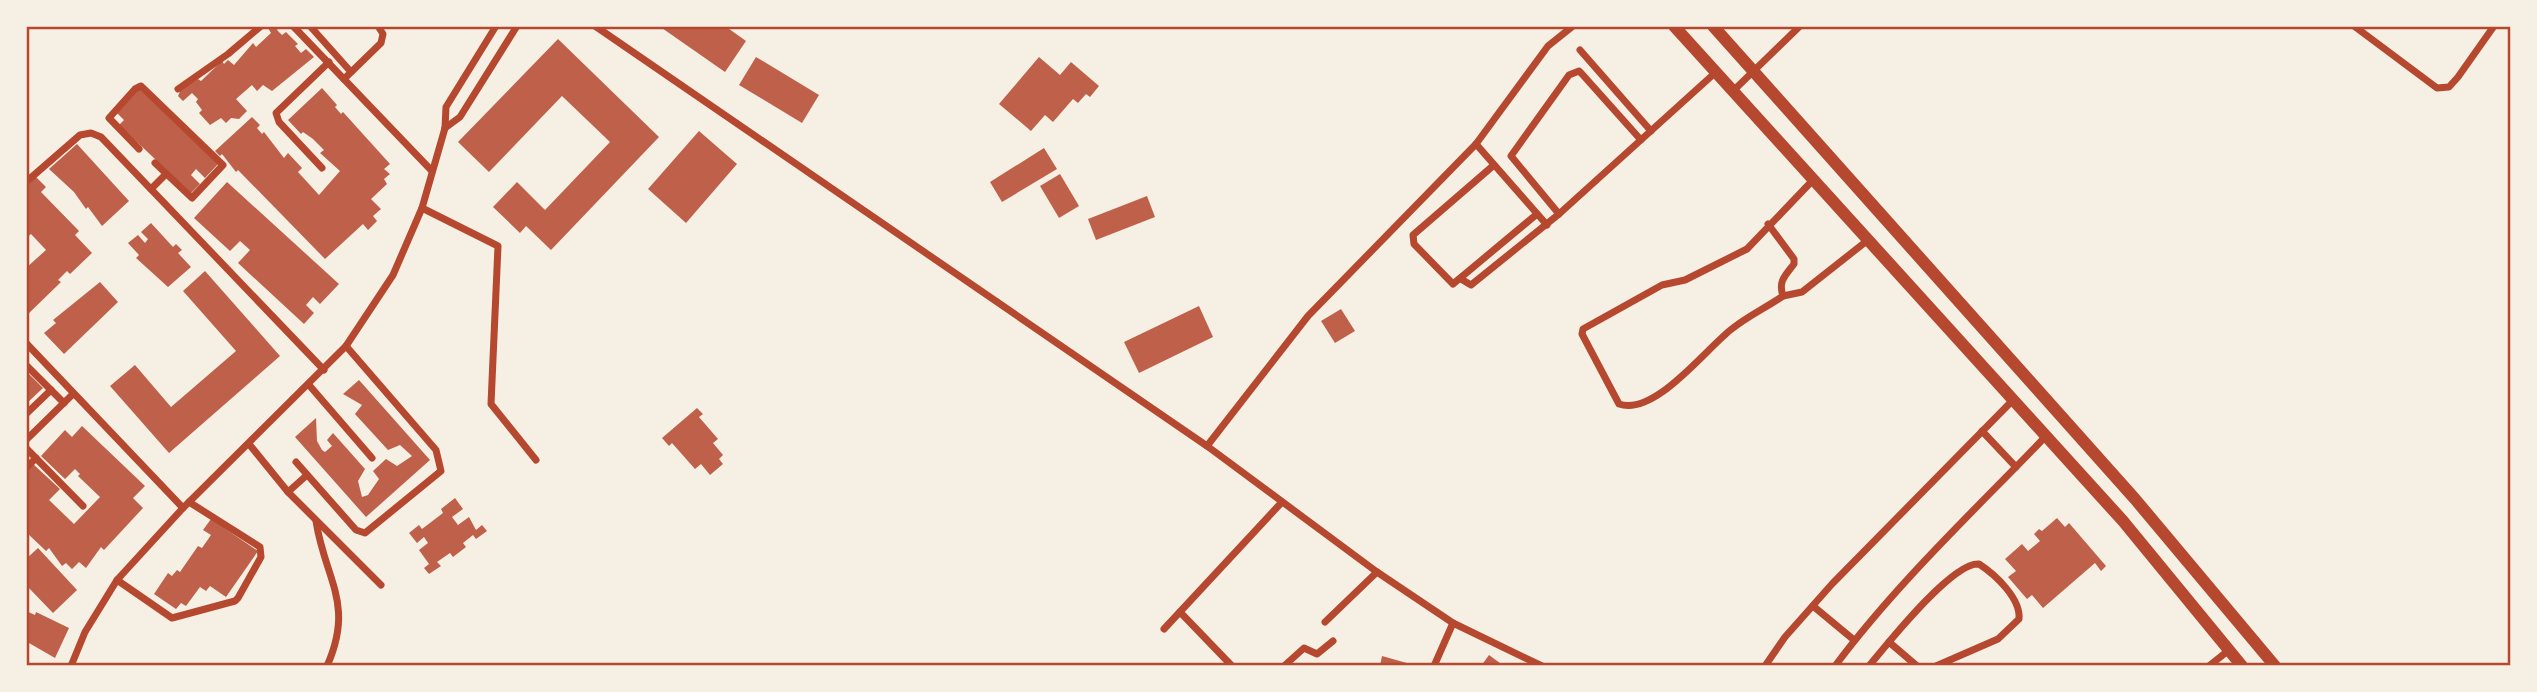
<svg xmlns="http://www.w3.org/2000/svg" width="2537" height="692" viewBox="0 0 2537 692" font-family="'DejaVu Sans',sans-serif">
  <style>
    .building { fill: #bf614a }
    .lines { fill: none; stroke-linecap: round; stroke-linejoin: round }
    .minor { stroke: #b5482f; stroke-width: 7 }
    .tertiary { stroke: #b5482f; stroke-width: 12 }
    .neatline { fill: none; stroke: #b5482f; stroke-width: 2.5 }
  </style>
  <rect width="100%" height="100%" fill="#f6efe4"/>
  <g class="building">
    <polygon points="267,26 281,26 277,30 282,35 286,32 298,44 295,46 301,53 306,49 314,57 272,91 263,85 257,91 252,85 236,99 247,111 239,119 231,118 226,123 221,118 210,125 199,113 202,110 196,102 198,99 192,93 183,101 178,96 181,89 198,79 201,81 222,61 224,64 228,60 234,65 253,43 256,47 271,33"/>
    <polygon points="659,26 725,26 746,41 725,72"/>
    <polygon points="558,39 659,137 551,250 526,226 520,233 493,207 517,182 545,210 610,142 562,96 489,172 458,142"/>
    <polygon points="756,57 819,95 802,123 739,85"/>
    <polygon points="1039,57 1060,75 1071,62 1099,86 1090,97 1086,94 1078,103 1073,99 1053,122 1045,115 1031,131 999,104"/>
    <polygon points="140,88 219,163 205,178 196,169 191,175 200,184 191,193 119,125 124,120 117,113"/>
    <polygon points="322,88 337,105 335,107 341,114 343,112 390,164 384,169 390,174 384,179 387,184 371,199 381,209 373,216 377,221 368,230 363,224 325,259 238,170 236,172 222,154 220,156 215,151 252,117 260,125 257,128 262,134 264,132 284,158 288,153 302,168 298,172 319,195 340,171 320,153 324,150 313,139 303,132 301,134 288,120"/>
    <polygon points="699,131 737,164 686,223 648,189"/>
    <polygon points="77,144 129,201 102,226 88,207 86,209 74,192 49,169"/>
    <polygon points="1044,148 1057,169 1002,202 990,182"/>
    <polygon points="1060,174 1079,206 1059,218 1040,186"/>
    <polygon points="36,177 46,187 41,192 79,231 75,235 92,253 70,274 67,271 58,280 61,282 26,316 26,268 46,250 31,234 26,238 26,186"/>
    <polygon points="227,182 339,284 320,304 313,297 306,305 314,313 304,324 238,263 250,250 240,241 230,251 194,218"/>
    <polygon points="1147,196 1155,217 1096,240 1088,219"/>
    <polygon points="151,223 173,247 176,244 182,250 178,253 191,267 168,287 136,258 139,255 128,243 138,235 145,243 148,239 141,232"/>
    <polygon points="205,271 280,356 169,453 110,386 135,365 171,407 236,351 183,291"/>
    <polygon points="100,282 118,302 64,354 44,333 56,323 53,320"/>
    <polygon points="1199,306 1213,337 1139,373 1124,342"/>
    <polygon points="1341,309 1355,331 1335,343 1321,321"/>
    <polygon points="26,371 43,388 26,404"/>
    <polygon points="359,380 430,460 366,517 295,437 316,418 317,441 322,450 325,452 332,446 327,440 333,433 365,469 358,481 362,497 368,495 379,479 373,471 386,459 397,466 412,456 400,445 388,450 355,414 362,405 343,394"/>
    <polygon points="697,408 703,414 699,417 718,439 713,443 723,455 719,459 723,464 710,475 701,464 695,469 672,443 669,446 662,438"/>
    <polygon points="82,426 145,486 133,498 143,508 104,550 101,547 86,568 79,562 72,569 66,563 62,566 49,548 46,551 26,532 26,471 33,464 60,489 49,500 74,524 100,497 78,476 80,474 75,469 65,479 41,456 65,430 72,437"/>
    <polygon points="455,498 463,509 452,517 458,525 469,517 476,530 482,525 487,531 476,539 473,535 463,543 466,547 453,557 450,553 437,562 441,566 429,574 424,568 429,564 419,550 428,543 424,537 417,543 409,533 419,525 422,529 443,513 441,509"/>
    <polygon points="2057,518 2065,527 2069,523 2106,566 2101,571 2095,563 2043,608 2032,595 2027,599 2008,577 2016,571 2005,559 2022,544 2028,551 2040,541 2034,534 2039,529 2042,531"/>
    <polygon points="211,519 258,551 226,597 210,586 206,591 200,587 186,606 181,603 176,609 154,594 168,573 172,576 177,570 180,572 198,546 202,548 211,535 203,530"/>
    <polygon points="38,548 77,590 53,613 26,585 26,559"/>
    <polygon points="26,611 35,615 36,612 69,628 55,658 29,643 26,644"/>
    <polygon points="1489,655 1504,666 1481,666"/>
    <polygon points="1382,656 1414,665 1414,666 1380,666"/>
  </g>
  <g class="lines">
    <g class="minor">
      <polyline points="293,26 431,170"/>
      <polyline points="310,26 351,72"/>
      <polyline points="595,26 1207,446 1377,572 1453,623 1542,666"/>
      <polyline points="2354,26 2437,88 2449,87 2458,77 2494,26"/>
      <polyline points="1580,50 1651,131"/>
      <polyline points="344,79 381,43 383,34 378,26"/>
      <polyline points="178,89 228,54 261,26"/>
      <polyline points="1733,91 1800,26"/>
      <polyline points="445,128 460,117 517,26"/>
      <polyline points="1476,144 1547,225"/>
      <polyline points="139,149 109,118 135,89 141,86 223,165 192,198 155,163"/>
      <polyline points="1494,165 1413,235 1414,244 1453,284 1537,214"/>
      <polyline points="322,168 279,122 276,113 329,62"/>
      <polyline points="26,182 80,135 91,133 101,137 324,370"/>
      <polyline points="151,189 166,174"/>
      <polyline points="422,208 498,246 491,404 536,460"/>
      <polyline points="1559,214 1511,156 1569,75 1579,71 1582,74 1641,140"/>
      <path d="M1768 224 1794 259V264C1785 276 1778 281 1783 296 1767 307 1748 316 1733 328 1707 347 1655 417 1619 404L1582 334 1583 329 1662 285 1685 280 1747 249 1813 180"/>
      <polyline points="1461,279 1471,285 1559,214 1716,72"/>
      <polyline points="1783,296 1802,292 1868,240"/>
      <polyline points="26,343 183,508"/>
      <polyline points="26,365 64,403"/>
      <polyline points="309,385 372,458"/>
      <polyline points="26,414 51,390"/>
      <polyline points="1982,431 2016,467"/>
      <polyline points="26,440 73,394"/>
      <polyline points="249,444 288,492 381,585"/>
      <polyline points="1207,446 1308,316 1476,144 1548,46 1573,26"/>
      <polyline points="26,448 83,506"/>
      <polyline points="296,462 356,530 365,533 441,471 436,450 346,346"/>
      <polyline points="26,468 36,458"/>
      <polyline points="288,492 307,475"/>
      <path d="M316 521C325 580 355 603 327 666"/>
      <polyline points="117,580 172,618 235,601 238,598 261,557 260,547 189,502"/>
      <polyline points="1813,606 1854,640"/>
      <polyline points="1180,612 1232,666"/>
      <polyline points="1325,622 1377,572"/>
      <polyline points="1164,629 1282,502"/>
      <polyline points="1889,642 1917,666"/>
      <polyline points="71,666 85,632 117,580 183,508 346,346 393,275 422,208 445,128 446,107 496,26"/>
      <polyline points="1284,666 1304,648 1317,654 1333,641"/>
      <polyline points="1434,666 1453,623"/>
      <polyline points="1765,666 1785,637 1832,584 2013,400"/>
      <path d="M1835 666C1897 583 1974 511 2046 436"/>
      <path d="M1869 666C1888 643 1952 562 1979 564 1996 575 2021 599 2019 619L1998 639 1936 666"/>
      <polyline points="2209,666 2229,650"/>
    </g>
    <g class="tertiary">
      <polyline points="1674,26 2123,521 2242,666"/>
      <polyline points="1713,26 2135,499 2275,666"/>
    </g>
  </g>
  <rect width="2537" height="692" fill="none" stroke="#f6efe4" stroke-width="56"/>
  <rect x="28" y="28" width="2481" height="636" class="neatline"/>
</svg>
